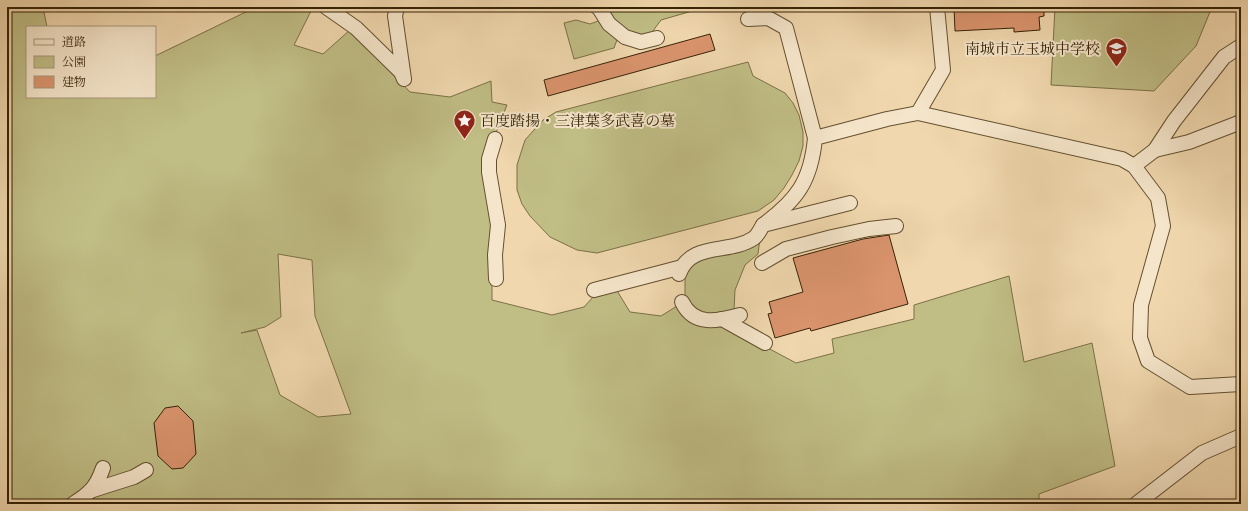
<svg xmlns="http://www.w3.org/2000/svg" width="1248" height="511" viewBox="0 0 1248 511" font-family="'IM FELL English','Noto Serif JP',serif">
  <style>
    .green { fill: #c0bd85; stroke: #7b7046; fill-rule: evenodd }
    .building { fill: #da946d; stroke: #362307 }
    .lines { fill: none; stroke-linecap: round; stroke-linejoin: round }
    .minor-casing { stroke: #645030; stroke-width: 16 }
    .minor { stroke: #f5e5ca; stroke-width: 14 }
    .labels { text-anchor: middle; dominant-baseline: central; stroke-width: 4; stroke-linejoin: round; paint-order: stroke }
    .poi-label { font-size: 15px; fill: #362307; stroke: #f5e5ca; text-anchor: end }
  </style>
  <rect width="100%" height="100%" fill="#f0d7ad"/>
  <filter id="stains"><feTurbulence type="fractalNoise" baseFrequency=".005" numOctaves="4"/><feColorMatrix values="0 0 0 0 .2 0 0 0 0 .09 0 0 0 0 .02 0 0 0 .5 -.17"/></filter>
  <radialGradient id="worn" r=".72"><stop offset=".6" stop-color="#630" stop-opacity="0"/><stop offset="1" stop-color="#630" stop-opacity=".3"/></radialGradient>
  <g class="green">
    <path d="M7 7H43L47 27H27V97H155V56L256 7H313L294 45 323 54 350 30 410 92 450 97 491 81 492 102 507 105 486 158 495 225 492 257V300L552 315 584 307 594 296 616 289 630 312 661 316 685 301V275L695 259 760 238 758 254 745 265 735 290 734 310 719 322 796 363 834 353 832 339 914 319V305L1009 276 1024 362 1092 343 1115 466 1039 494V504H7ZM278 254 312 260 315 316 351 414 318 417 280 395 257 330 241 333 265 327 281 317Z"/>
    <path d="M607 7H695L692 11 661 20 650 35C638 36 625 34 616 23 612 19 610 12 607 7Z"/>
    <polygon points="1055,7 1212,7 1196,46 1154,91 1051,85"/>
    <polygon points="576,20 590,24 601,20 618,37 614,48 574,59 564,23"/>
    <polygon points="748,62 753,76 785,93 793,103 799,115 803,132 803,146 799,161 792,175 784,188 774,200 758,211 597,253 577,250 550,237 530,216 522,204 517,190 517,165 525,140 543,120 556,112"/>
  </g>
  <g class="building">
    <polygon points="954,7 1044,7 1044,16 1039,17 1040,30 1014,32 1014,28 955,31"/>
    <polygon points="710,34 715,50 548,96 544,80"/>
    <polygon points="889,235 908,304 811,331 810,328 775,338 768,314 772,313 769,302 803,292 793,258 863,239"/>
    <polygon points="178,406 193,421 196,454 183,468 172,469 158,456 154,423 165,408"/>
  </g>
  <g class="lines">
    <defs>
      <g id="minor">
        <polyline points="326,7 356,28 401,72 404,79 395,16 397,7"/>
        <polyline points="597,7 599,8 609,24 625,37 641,42 657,38"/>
        <polyline points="748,19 768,18 786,28 815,138"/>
        <polyline points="918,113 943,70 937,7"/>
        <polyline points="495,139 489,159 489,172 498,225 495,255 496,279"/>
        <polyline points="1155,150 1189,142 1241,122"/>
        <polyline points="1134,166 1155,150 1174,121 1224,57 1241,46"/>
        <path d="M763 225C797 200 811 181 815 138L887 119 918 113 1122 159 1134 166 1158 198 1163 226 1141 305 1140 338 1148 361 1190 387 1241 384"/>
        <polyline points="762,263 786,249 832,237 869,229 896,226"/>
        <path d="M679 274C691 241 729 255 754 238 758 235 760 230 763 225L850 203"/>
        <polyline points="594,290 682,267"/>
        <path d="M682 302C694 327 718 321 740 315"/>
        <polyline points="722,319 765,343"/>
        <polyline points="90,491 134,477 146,470"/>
        <path d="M73 504C90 493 96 488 103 468"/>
        <polyline points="1136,504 1202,453 1241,436"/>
      </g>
    </defs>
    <use href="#minor" class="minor-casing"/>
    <use href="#minor" class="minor"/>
  </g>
  <defs>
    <symbol id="school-pin" viewBox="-11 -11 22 30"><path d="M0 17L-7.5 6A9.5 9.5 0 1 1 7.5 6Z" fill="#8f2418" stroke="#f5e5ca"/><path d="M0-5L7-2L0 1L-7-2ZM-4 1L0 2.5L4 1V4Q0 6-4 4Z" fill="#fff"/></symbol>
    <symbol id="sight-pin" viewBox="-11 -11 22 30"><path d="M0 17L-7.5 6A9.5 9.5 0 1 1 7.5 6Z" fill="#8f2418" stroke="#f5e5ca"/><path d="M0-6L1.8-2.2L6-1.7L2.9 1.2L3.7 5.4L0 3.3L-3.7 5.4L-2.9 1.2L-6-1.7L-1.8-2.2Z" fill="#fff"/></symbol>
  </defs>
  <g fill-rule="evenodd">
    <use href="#school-pin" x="1104" y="36" width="25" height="34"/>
    <use href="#sight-pin" x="452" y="108" width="25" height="34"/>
  </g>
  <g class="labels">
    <g class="poi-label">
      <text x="1100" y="49">南城市立玉城中学校</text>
      <text x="480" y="121" text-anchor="start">百度踏揚・三津葉多武喜の墓</text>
    </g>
  </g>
  <rect width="1248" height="511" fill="none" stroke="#f0d7ad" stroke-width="24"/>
  <rect x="8" y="8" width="1232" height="495" fill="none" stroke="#362307" stroke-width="2"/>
  <rect x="12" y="12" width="1224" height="487" fill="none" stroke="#362307"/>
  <rect x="26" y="26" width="130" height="72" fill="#f5e5ca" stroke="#a9977c"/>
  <rect x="34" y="39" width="20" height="6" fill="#f5e5ca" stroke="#a9977c"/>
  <text x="62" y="46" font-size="12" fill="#362307">道路</text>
  <rect x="34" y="56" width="20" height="12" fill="#c0bd85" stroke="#a9977c"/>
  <text x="62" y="66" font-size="12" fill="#362307">公園</text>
  <rect x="34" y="76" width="20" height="12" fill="#da946d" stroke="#a9977c"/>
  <text x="62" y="86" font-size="12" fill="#362307">建物</text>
  <rect width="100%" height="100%" filter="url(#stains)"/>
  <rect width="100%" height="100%" fill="url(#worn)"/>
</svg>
